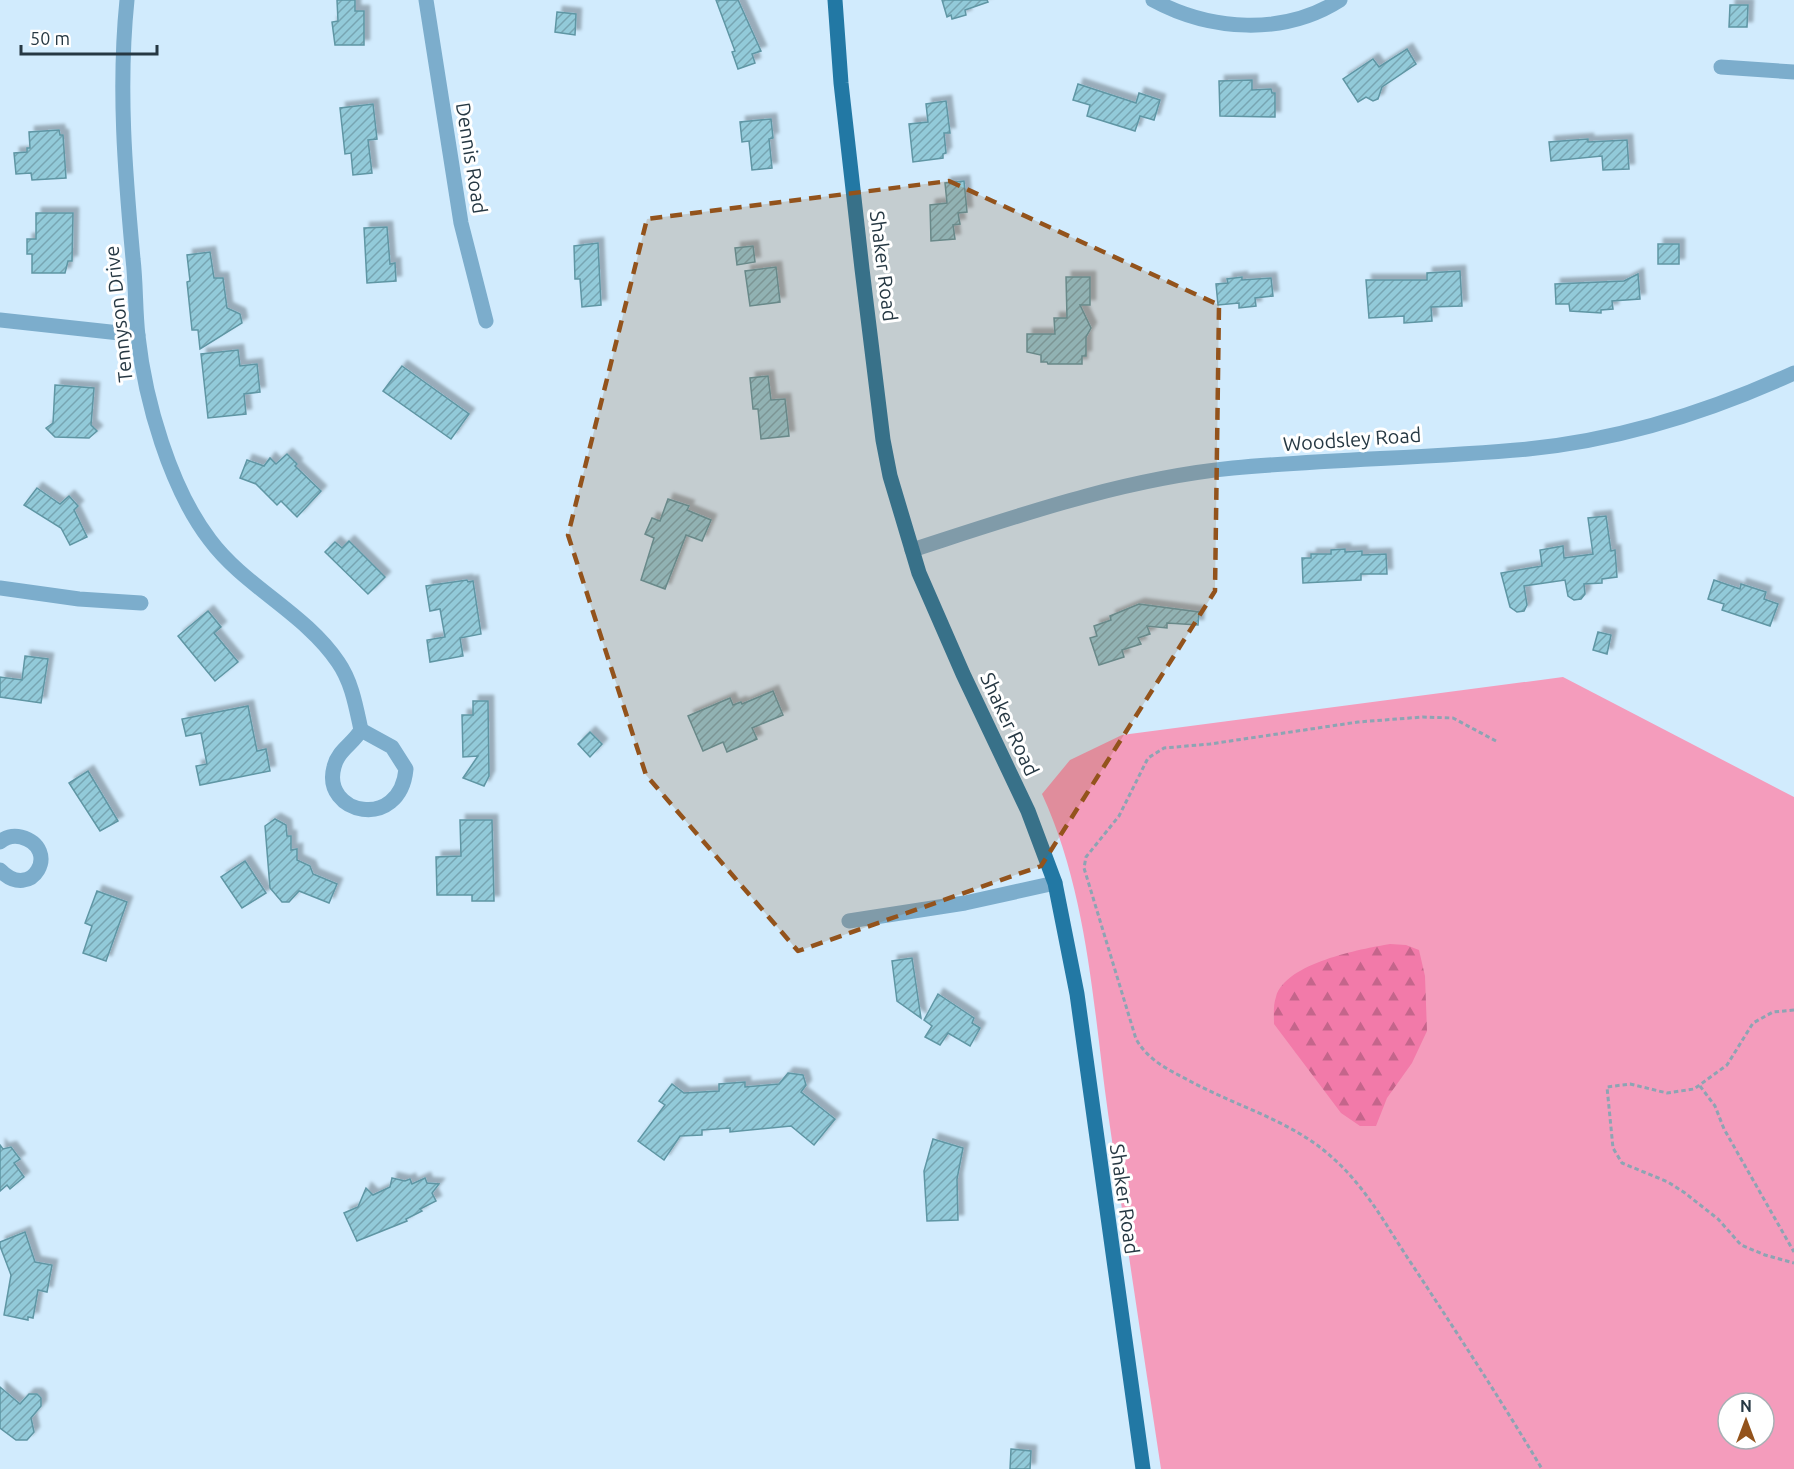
<svg xmlns="http://www.w3.org/2000/svg" width="1794" height="1469" viewBox="0 0 1794 1469" font-family="Ubuntu,sans-serif">
  <style>
    .green { fill: #f49cbc; fill-rule: evenodd }
    .forest { fill: url(#forest-firs) }
    .building { fill: url(#building-hatch); stroke: #5f96a4; stroke-width: 1.5; filter: url(#shadow) }
    .lines { fill: none; stroke-linecap: round; stroke-linejoin: round }
    .path { stroke: #8da4b3; stroke-width: 3; stroke-dasharray: 4.5 3; stroke-linecap: butt }
    .minor { stroke: #7cadcc; stroke-width: 15 }
    .major { stroke: #2278a4; stroke-width: 15 }
    .marked { fill: #93531c; fill-opacity: 0.2; stroke: #93531c; stroke-width: 4.5; stroke-dasharray: 12 8; stroke-linejoin: round }
    .labels { text-anchor: middle; dominant-baseline: central; stroke-width: 6; stroke-linejoin: round; paint-order: stroke }
    .street-label { font-size: 20px; fill: #263843; stroke: #fff }
  </style>
  <defs>
    <pattern id="forest-firs" width="22" height="20" patternUnits="userSpaceOnUse" patternTransform="scale(1.5)"><rect width="22" height="20" fill="#f27aa9"/><path d="M5 1l3.5 6h-7zM16 11l3.5 6h-7z" fill="#c4658b"/></pattern>
    <pattern id="building-hatch" width="6" height="6" patternUnits="userSpaceOnUse" patternTransform="scale(1.5)"><rect width="6" height="6" fill="#92cad9"/><path d="M-1 1l2-2M0 6l6-6M5 7l2-2" fill="none" stroke="#77a5b2"/></pattern>
    <filter id="shadow"><feDropShadow dx="5.5" dy="-5.5" stdDeviation="1.5" flood-color="#0004"/></filter>
  </defs>
  <rect width="100%" height="100%" fill="#d1ebfd"/>
  <path class="green" d="M1563 677 1794 797V1469H1161C1143 1350 1125 1232 1108 1113 1093 1006 1088 894 1042 794L1070 760 1122 735ZM1728 1403H1764V1439H1728Z"/>
  <path class="forest" d="M1390 944 1406 945 1419 950 1425 976 1427 1031 1412 1063 1387 1098 1376 1126H1360L1341 1113 1274 1024C1274 1016 1273 1005 1276 997 1285 963 1361 949 1390 944Z"/>
  <g class="building">
    <polygon points="337,0 355,0 355,11 364,11 364,45 335,45 332,22 338,21"/>
    <polygon points="716,0 738,0 761,51 752,54 755,63 738,69 732,52 735,51"/>
    <polygon points="942,0 987,0 988,2 965,10 966,15 952,19 951,15 947,17"/>
    <polygon points="1730,5 1748,5 1747,27 1729,27"/>
    <polygon points="557,12 576,14 575,35 555,32"/>
    <polygon points="1407,49 1416,64 1382,87 1378,99 1373,101 1366,97 1358,102 1343,79 1373,59 1379,67"/>
    <polygon points="1252,80 1252,90 1271,89 1272,93 1275,93 1275,117 1220,116 1219,81"/>
    <polygon points="1078,84 1136,103 1139,93 1160,100 1154,120 1140,116 1135,131 1087,116 1090,105 1073,100"/>
    <polygon points="946,101 950,133 944,133 946,153 943,154 943,158 913,162 909,124 928,122 926,104"/>
    <polygon points="373,104 377,139 368,140 372,173 353,175 351,153 345,154 340,108"/>
    <polygon points="771,119 773,138 769,139 772,168 752,170 749,141 742,142 740,122"/>
    <polygon points="59,130 60,135 63,135 66,178 32,180 31,173 16,174 14,153 27,152 27,148 30,148 29,132"/>
    <polygon points="1588,139 1588,142 1627,140 1629,169 1603,170 1602,156 1551,161 1549,142"/>
    <polygon points="964,181 967,212 958,213 960,224 953,225 955,239 931,241 930,205 947,203 945,183"/>
    <polygon points="36,213 73,213 72,261 68,261 65,273 32,273 32,254 27,254 27,239 36,239"/>
    <polygon points="387,227 390,264 395,263 396,281 367,283 364,228"/>
    <polygon points="598,243 601,305 582,307 580,279 575,279 574,246"/>
    <rect x="1658" y="244" width="21" height="20"/>
    <polygon points="753,246 755,262 737,265 735,248"/>
    <polygon points="210,252 214,278 223,278 227,308 240,314 242,323 200,349 198,330 192,330 187,282 190,281 187,255"/>
    <polygon points="776,267 780,302 750,306 745,271"/>
    <polygon points="1460,271 1462,306 1431,307 1432,321 1404,323 1404,316 1369,318 1366,280 1427,280 1427,273"/>
    <polygon points="1638,274 1640,299 1612,301 1613,309 1601,310 1601,313 1570,311 1569,304 1556,304 1555,284 1624,281"/>
    <polygon points="1066,277 1090,277 1090,305 1080,305 1091,328 1086,337 1086,356 1082,356 1082,364 1048,364 1047,362 1041,362 1041,355 1027,352 1027,334 1055,334 1054,318 1067,318"/>
    <polygon points="1242,277 1242,280 1271,278 1273,296 1255,298 1256,306 1239,308 1239,303 1218,305 1216,284 1228,283 1227,279"/>
    <polygon points="238,350 240,366 257,364 260,392 244,394 246,414 208,418 201,354"/>
    <polygon points="402,366 469,414 451,439 383,391"/>
    <polygon points="768,376 771,400 785,399 789,436 761,439 758,409 753,409 750,378"/>
    <polygon points="55,385 94,388 91,425 97,431 89,438 55,437 46,428 53,423"/>
    <polygon points="287,454 297,464 295,466 321,491 297,517 281,501 277,505 256,484 240,478 247,460 264,466 270,458 276,464"/>
    <polygon points="37,488 60,504 69,496 78,506 74,510 87,537 70,545 61,528 24,505"/>
    <polygon points="668,499 689,506 687,510 711,520 702,541 686,535 665,589 641,580 654,538 645,534 652,518 660,521"/>
    <polygon points="1606,516 1611,551 1615,550 1617,577 1602,579 1602,583 1584,584 1585,594 1581,599 1574,600 1568,596 1565,580 1524,586 1527,605 1524,611 1517,612 1510,607 1501,573 1542,566 1540,550 1563,546 1564,558 1593,554 1588,518"/>
    <polygon points="349,541 385,577 368,594 325,552 335,542 342,548"/>
    <polygon points="1345,549 1345,552 1362,551 1362,555 1386,554 1387,574 1361,574 1361,580 1303,583 1302,558 1311,558 1311,554 1331,554 1331,550"/>
    <polygon points="467,580 468,582 473,581 481,634 460,638 463,656 430,662 427,640 445,637 440,609 430,611 426,586"/>
    <polygon points="1714,580 1740,589 1741,584 1766,592 1764,599 1778,604 1770,626 1722,610 1724,604 1708,599"/>
    <polygon points="1139,604 1199,612 1198,625 1167,623 1167,628 1147,626 1150,634 1138,638 1141,644 1122,650 1124,657 1099,665 1090,638 1097,636 1094,626 1111,620 1110,616"/>
    <polygon points="208,611 221,627 214,633 238,662 215,681 178,636"/>
    <polygon points="1598,632 1611,635 1607,654 1593,650"/>
    <polygon points="25,656 48,659 41,703 0,697 0,677 22,680"/>
    <polygon points="773,691 783,715 752,728 757,739 727,752 723,742 703,751 688,716 730,698 733,705 741,702 742,704"/>
    <polygon points="473,701 488,701 489,776 484,786 463,778 478,756 463,757 462,715 473,715"/>
    <polygon points="248,706 257,751 266,749 270,771 200,785 196,766 207,764 201,733 186,736 182,719"/>
    <polygon points="590,732 602,744 590,757 578,744"/>
    <polygon points="88,771 118,821 100,831 69,783"/>
    <polygon points="275,819 286,825 287,836 291,836 291,850 297,849 297,860 310,866 313,874 337,884 329,903 299,891 289,902 282,902 270,888 265,826"/>
    <polygon points="460,820 492,820 494,901 472,901 472,895 437,895 436,857 461,856"/>
    <polygon points="245,861 266,893 242,908 221,877"/>
    <polygon points="97,891 127,902 106,961 83,953 92,926 85,923"/>
    <polygon points="912,958 921,1018 897,1001 892,961"/>
    <polygon points="938,994 974,1018 972,1023 980,1028 970,1046 948,1033 940,1045 925,1037 932,1026 924,1020"/>
    <polygon points="788,1073 803,1075 806,1085 801,1092 835,1119 814,1145 791,1126 730,1132 730,1128 702,1130 702,1135 680,1136 664,1160 638,1141 665,1105 659,1101 672,1084 684,1093 719,1091 719,1084 745,1082 745,1087 779,1084"/>
    <polygon points="933,1139 963,1148 957,1179 958,1220 927,1221 924,1171"/>
    <polygon points="0,1145 3,1149 11,1147 20,1159 14,1163 24,1177 10,1189 7,1185 0,1191"/>
    <polygon points="392,1178 405,1181 410,1179 412,1184 425,1178 427,1183 439,1184 432,1193 436,1201 420,1209 422,1211 406,1219 407,1221 357,1241 344,1213 358,1207 366,1188 373,1195 390,1187"/>
    <polygon points="25,1232 35,1262 52,1265 47,1292 38,1290 33,1318 28,1317 28,1320 4,1315 11,1275 0,1246 0,1242"/>
    <polygon points="0,1387 20,1404 29,1394 37,1394 41,1398 41,1406 31,1418 34,1432 27,1440 16,1440 0,1428"/>
    <polygon points="1011,1449 1031,1451 1030,1469 1010,1469"/>
  </g>
  <g class="lines">
    <g class="path">
      <path d="M1496 741 1453 718 1423 717 1358 722 1210 744 1164 748 1148 758 1119 816 1086 857 1084 868 1136 1039C1148 1060 1167 1069 1188 1080 1237 1107 1294 1121 1335 1160 1368 1190 1388 1229 1413 1266 1457 1333 1501 1400 1542 1469"/>
      <polyline points="1794,1010 1773,1012 1753,1023 1727,1065 1694,1089 1667,1093 1630,1084 1607,1087 1613,1148 1622,1163 1668,1182 1685,1193 1718,1219 1741,1245 1765,1255 1794,1263"/>
      <polyline points="1700,1086 1715,1106 1724,1129 1794,1252"/>
    </g>
    <g class="minor">
      <path d="M127 0C118 87 125 172 133 259 136 284 135 310 138 336 145 400 170 488 210 540 245 587 305 613 338 662 352 682 356 707 361 730"/>
      <polyline points="426,0 461,223 486,321"/>
      <path d="M1153 0C1210 31 1284 36 1340 0"/>
      <polyline points="1721,67 1794,72"/>
      <polyline points="0,320 138,335"/>
      <path d="M912 550C1017 516 1122 479 1233 468 1331 459 1430 458 1528 449 1619 440 1711 411 1794 373"/>
      <polyline points="0,588 79,599 141,603"/>
      <path d="M361 730 392 747 406 769C400 832 321 814 334 767 338 750 353 744 361 730Z"/>
      <path d="M0 842C6 837 13 835 21 837 62 848 32 903 0 870"/>
      <polyline points="849,921 965,903 1055,883"/>
    </g>
    <polyline class="major" points="835,0 841,83 862,269 883,440 890,476 919,573 963,674 1028,811 1055,883 1077,994 1143,1469"/>
  </g>
  <path class="marked" d="M949 181 1219 305 1215 591 1041 866 798 951 646 775 568 535 647 219Z"/>
  <g class="labels">
    <g class="street-label">
      <text transform="translate(472 158) rotate(81)">Dennis Road</text>
      <text transform="translate(884 266) rotate(83)">Shaker Road</text>
      <text transform="translate(118 314) rotate(-96)">Tennyson Drive</text>
      <text transform="translate(1352 439) rotate(-4)">Woodsley Road</text>
      <text transform="translate(1010 724) rotate(65)">Shaker Road</text>
      <text transform="translate(1125 1199) rotate(82)">Shaker Road</text>
    </g>
  </g>
  <g transform="translate(1746 1421)"><circle r="28" fill="#ffffff" stroke="#a8afb4" stroke-width="1.5"/>
  <path d="M0-4.5L10 22L0 15L-10 22Z" fill="#93531c"/>
  <text y="-9" font-size="16" font-weight="bold" text-anchor="middle" fill="#263843">N</text>
  </g>
  <path d="M21 45v9h136v-9" fill="none" stroke="#263843" stroke-width="3"/>
  <text x="30" y="45" font-size="18" fill="#263843" stroke="#ffffff" stroke-width="4.5" paint-order="stroke">50 m</text>
</svg>
